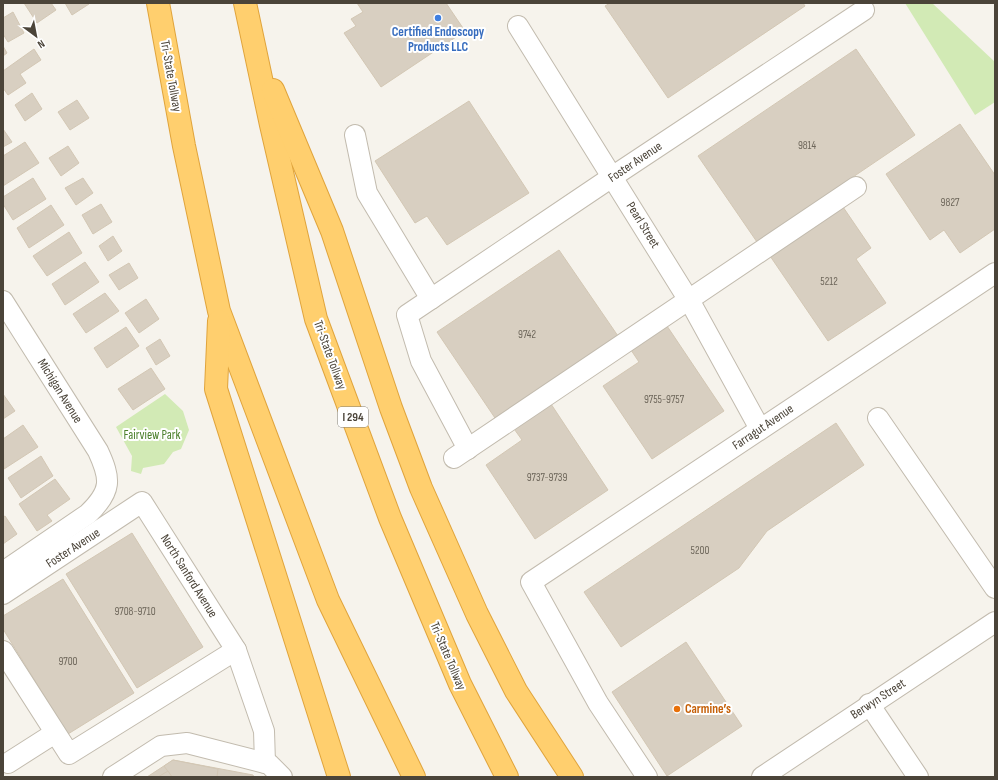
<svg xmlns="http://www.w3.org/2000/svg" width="998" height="780" viewBox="0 0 998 780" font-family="'Sofia Sans Condensed',sans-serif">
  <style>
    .green { fill: #d2eab5 }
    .building { fill: #d8cfc1; stroke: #d3c7b4 }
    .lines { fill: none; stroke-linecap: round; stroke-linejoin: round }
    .minor-casing { stroke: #c2bbae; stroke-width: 22 }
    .highway-casing { stroke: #e0a43c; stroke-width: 24 }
    .minor { stroke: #fff; stroke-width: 20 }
    .highway { stroke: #ffcf6e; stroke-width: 22 }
    .shop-dot { fill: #3f7fe0; stroke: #fff; stroke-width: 1.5 }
    .food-dot { fill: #e8710a; stroke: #fff; stroke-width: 1.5 }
    .labels { text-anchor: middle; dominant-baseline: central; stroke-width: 4; stroke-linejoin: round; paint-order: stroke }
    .number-label { font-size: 11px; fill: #6e675b }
    .shield { fill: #fff; stroke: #817c74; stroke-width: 1 }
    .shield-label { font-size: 12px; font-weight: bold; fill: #4b4439 }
    .shop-label { font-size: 13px; font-weight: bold; fill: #366cbe; stroke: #fff }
    .street-label { font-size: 13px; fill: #4b4439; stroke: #fff }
    .park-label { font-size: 13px; fill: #4a7f2a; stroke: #fff }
    .food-label { font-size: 13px; font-weight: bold; fill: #c56008; stroke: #fff; text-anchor: start }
  </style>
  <rect width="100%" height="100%" fill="#f6f3ec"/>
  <g class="green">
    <polygon points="905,3 932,3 995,62 995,102 975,115"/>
    <polygon points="165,394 183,411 189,430 181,449 173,452 164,464 143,468 141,474 131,471 132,456 116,427"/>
  </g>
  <g class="building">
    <polygon points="24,3 51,3 56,10 37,23"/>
    <polygon points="65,3 88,3 89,4 72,15"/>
    <polygon points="357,3 446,3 465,31 381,87 344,33 356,26 351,19 363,12"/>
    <polygon points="610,3 803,3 805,6 668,98 605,6"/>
    <polygon points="13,12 24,33 8,42 3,34 3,18"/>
    <polygon points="3,46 7,53 3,56"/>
    <polygon points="34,49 41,60 20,74 26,83 8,95 3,88 3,71"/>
    <polygon points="856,49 915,135 757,242 698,156"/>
    <polygon points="32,93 42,109 25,121 15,105"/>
    <polygon points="77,100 89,118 70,130 58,112"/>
    <polygon points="469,101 529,193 447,245 427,216 415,223 375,161"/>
    <polygon points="960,124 995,175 995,229 960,253 944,230 930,240 886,174"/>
    <polygon points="3,129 12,142 3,147"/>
    <polygon points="25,142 39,163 3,186 3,156"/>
    <polygon points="68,146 79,163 61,176 49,158"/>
    <polygon points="33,178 46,199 13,220 3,204 3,197"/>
    <polygon points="83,178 93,193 76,205 65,188"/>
    <polygon points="101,204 112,222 93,234 82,215"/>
    <polygon points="841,204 871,248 856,259 886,303 828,341 768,253"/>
    <polygon points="51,205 64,225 29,248 17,228"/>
    <polygon points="69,232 82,253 47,276 33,256"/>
    <polygon points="113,236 122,251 108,261 99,246"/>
    <polygon points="559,250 618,336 495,418 437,332"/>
    <polygon points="85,262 99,282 65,305 52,284"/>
    <polygon points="129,263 138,278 119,290 109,275"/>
    <polygon points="105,293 119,311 86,333 73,314"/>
    <polygon points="146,299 159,319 139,333 125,313"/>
    <polygon points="665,323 724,411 652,459 603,386 639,362 629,347"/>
    <polygon points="126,327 139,346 107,368 94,348"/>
    <polygon points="160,339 170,356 156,365 146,348"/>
    <polygon points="151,368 165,389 133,410 118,389"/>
    <polygon points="3,394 15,411 3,419"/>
    <polygon points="549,401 608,490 535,539 486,465 522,440 512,426"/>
    <polygon points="836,423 864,465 767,531 739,568 621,647 584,592"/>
    <polygon points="23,425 38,447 4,469 3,439"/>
    <polygon points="41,456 53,476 21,498 8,478"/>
    <polygon points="55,479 70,499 47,515 52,521 37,531 19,504"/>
    <polygon points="5,516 17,534 3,544 3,517"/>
    <polygon points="132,533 203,647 137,688 66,574"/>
    <polygon points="63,579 134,693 68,734 3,629 3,616"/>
    <polygon points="686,642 742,726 667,776 612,692"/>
    <polygon points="173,760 253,775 254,777 147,777"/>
    <polygon points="173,760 218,769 217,777 172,777 164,766"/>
    <polygon points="168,771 172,777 158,777"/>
  </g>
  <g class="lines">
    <defs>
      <g id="minor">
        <polyline points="518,26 693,307 760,429"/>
        <polyline points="355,135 367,193 431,299"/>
        <path d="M3 301 98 451C111 479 112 491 88 514L3 572"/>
        <polyline points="878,418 995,588"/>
        <polyline points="468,449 421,361 407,315 612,177 864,10"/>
        <polyline points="454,458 856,187"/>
        <polyline points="3,594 142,502 236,650 264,731 265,763"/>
        <polyline points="3,651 69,754 236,650"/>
        <polyline points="869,704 918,777"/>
        <polyline points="8,763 55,733"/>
        <polyline points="113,777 161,746 187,743 269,764 282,777"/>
        <polyline points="647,777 598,703 531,582 995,273"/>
        <polyline points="762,777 995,622"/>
      </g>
      <g id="highway">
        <polyline points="158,3 184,146 219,311 328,600 414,777"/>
        <polyline points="245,3 271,125 316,319 390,518 460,684 507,777"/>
        <polyline points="273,90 332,231 391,408 421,488 477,614 516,691 572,777"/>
        <polyline points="219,321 216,389 339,777"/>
      </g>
    </defs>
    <use href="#minor" class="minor-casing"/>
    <use href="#highway" class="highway-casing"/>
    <use href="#minor" class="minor"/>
    <use href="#highway" class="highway"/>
  </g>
  <circle class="shop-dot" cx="438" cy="18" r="4"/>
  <circle class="food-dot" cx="677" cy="709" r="4"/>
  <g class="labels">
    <g class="number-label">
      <text x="807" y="145">9814</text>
      <text x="950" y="202">9827</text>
      <text x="829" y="281">5212</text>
      <text x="527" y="334">9742</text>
      <text x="664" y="399">9755-9757</text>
      <text x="547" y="477">9737-9739</text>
      <text x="700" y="550">5200</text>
      <text x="135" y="611">9708-9710</text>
      <text x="68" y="661">9700</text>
    </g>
    <rect class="shield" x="338" y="407" width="30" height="20" rx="3"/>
    <g class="shield-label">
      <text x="353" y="417">I 294</text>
    </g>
    <g class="shop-label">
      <text x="438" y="32">Certified Endoscopy<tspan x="438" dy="15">Products LLC</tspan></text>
    </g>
    <g class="street-label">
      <text transform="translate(171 76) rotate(80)">Tri-State Tollway</text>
      <text transform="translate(635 162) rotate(-34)">Foster Avenue</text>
      <text transform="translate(643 225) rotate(58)">Pearl Street</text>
      <text transform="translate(330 355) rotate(70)">Tri-State Tollway</text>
      <text transform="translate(60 391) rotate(58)">Michigan Avenue</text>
      <text transform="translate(763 427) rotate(-34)">Farragut Avenue</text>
      <text transform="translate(73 548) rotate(-33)">Foster Avenue</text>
      <text transform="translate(189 576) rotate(58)">North Sanford Avenue</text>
      <text transform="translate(448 656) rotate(67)">Tri-State Tollway</text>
      <text transform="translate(878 699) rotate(-33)">Berwyn Street</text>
    </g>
    <g class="park-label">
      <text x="152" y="435">Fairview Park</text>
    </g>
    <g class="food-label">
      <text x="685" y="709">Carmine’s</text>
    </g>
  </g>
  <rect width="998" height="780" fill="none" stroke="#4b4439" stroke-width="8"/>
  <g transform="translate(36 36) rotate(148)" stroke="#ffffff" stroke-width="3" paint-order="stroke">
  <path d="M0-3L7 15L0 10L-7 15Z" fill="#4b4439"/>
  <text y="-6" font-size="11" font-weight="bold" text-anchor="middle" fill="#4b4439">N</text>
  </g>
</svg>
